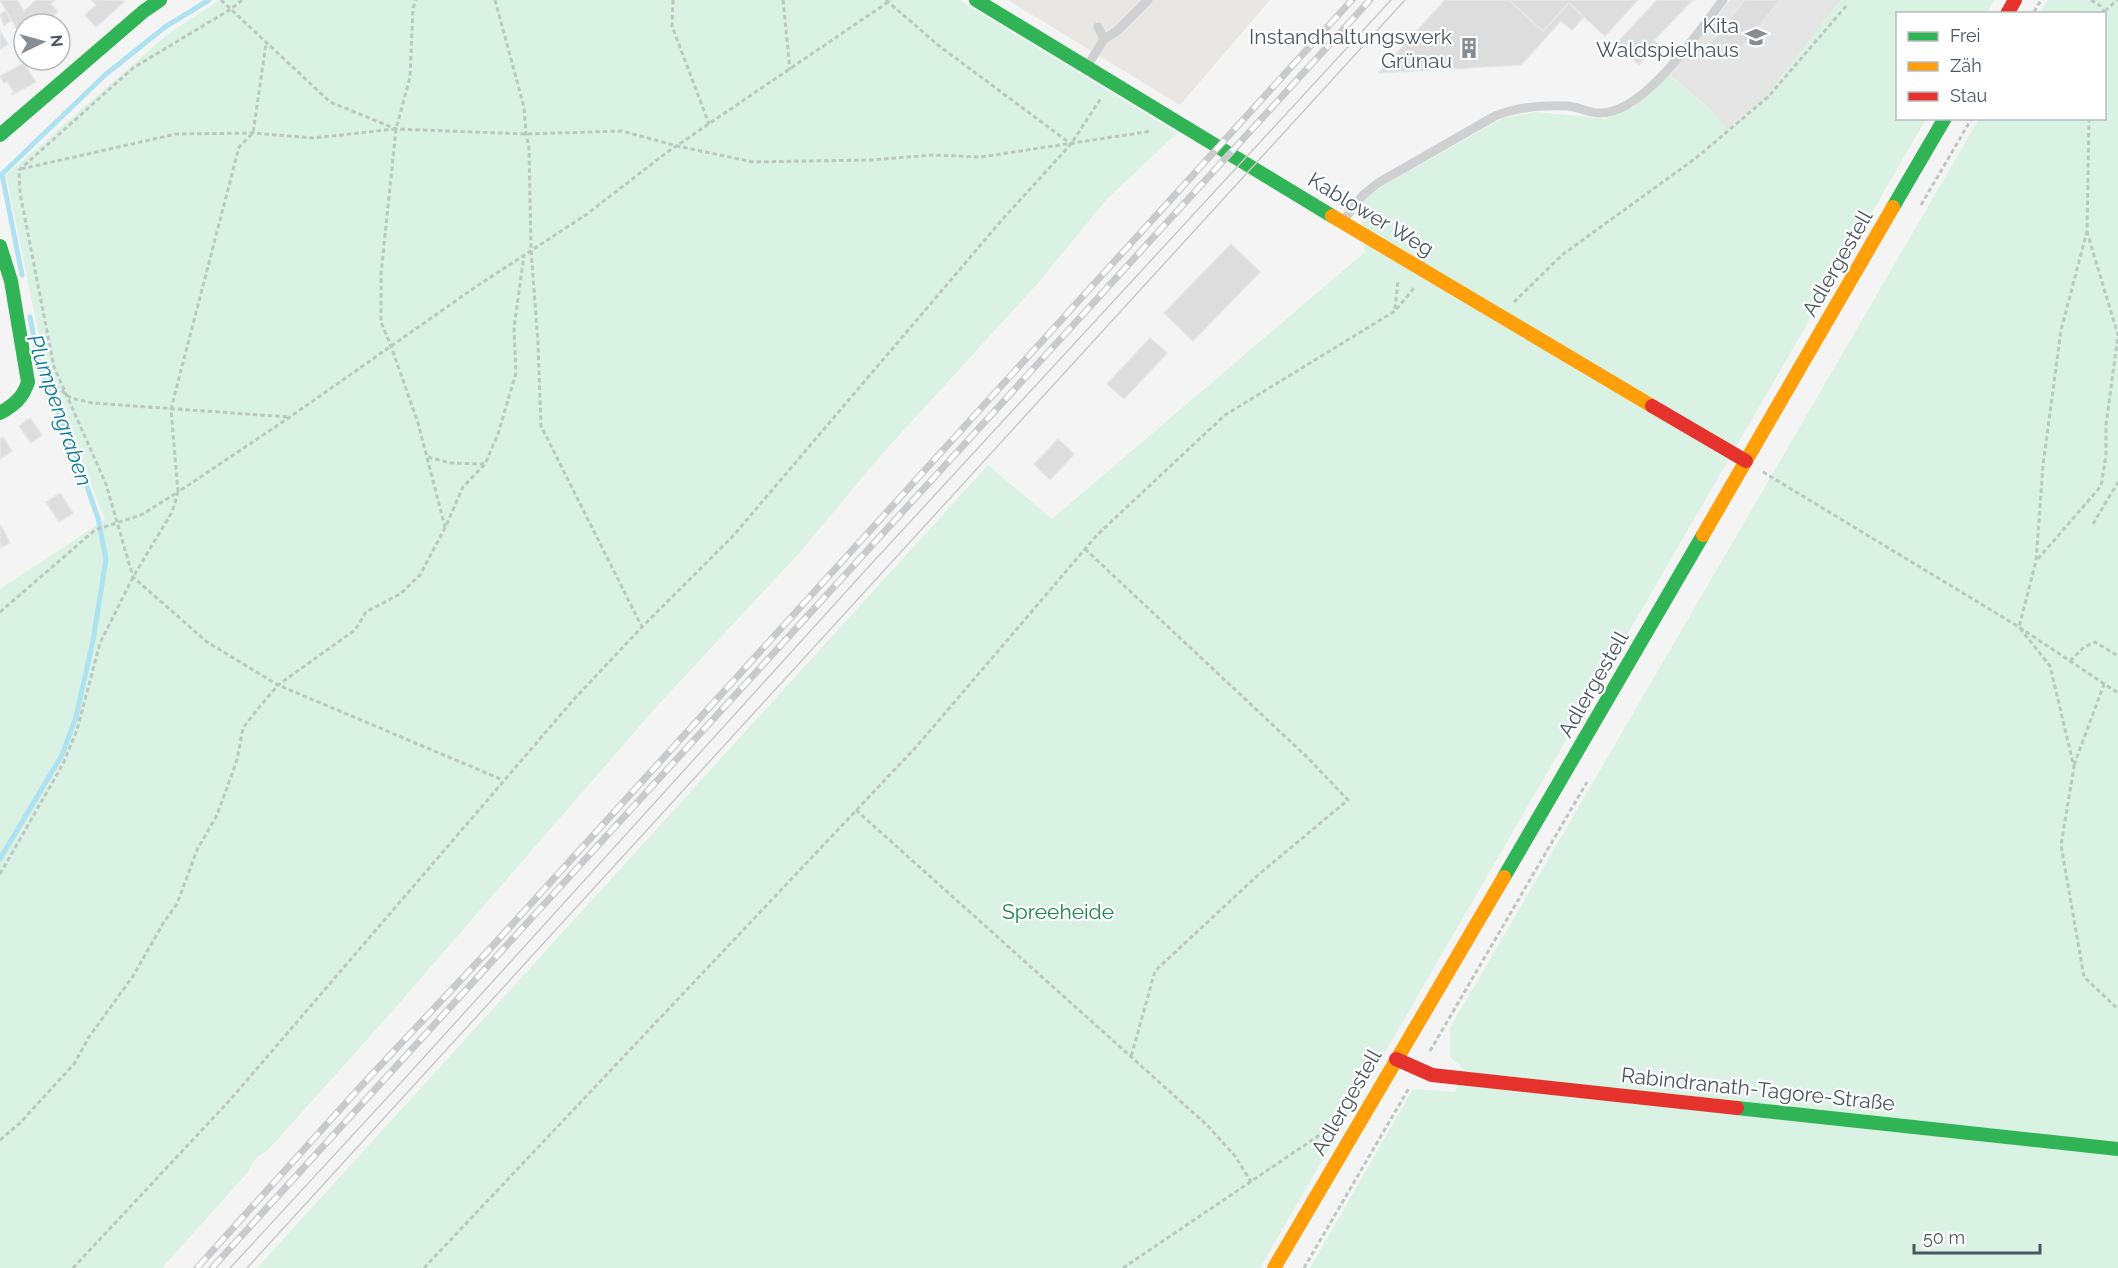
<svg xmlns="http://www.w3.org/2000/svg" width="2118" height="1268" viewBox="0 0 2118 1268" font-family="Raleway,sans-serif">
  <style>
    .commercial { fill: #e8e7e3 }
    .education { fill: #e6e5e6 }
    .green { fill: #d9f2e3 }
    .lines { fill: none; stroke-linecap: round; stroke-linejoin: round }
    .stream { stroke: #aee2f0; stroke-width: 5 }
    .building { fill: #ddddde; stroke: #e5e6e7; stroke-width: 1.5 }
    .path { stroke: #bcc7c4; stroke-width: 3; stroke-dasharray: 4.5 3; stroke-linecap: butt }
    .lane { stroke: #ced0d2; stroke-width: 9 }
    .fast { stroke: #30b455; stroke-width: 14 }
    .slow { stroke: #ff9f0a; stroke-width: 14 }
    .jam { stroke: #e5322d; stroke-width: 14 }
    .tram { stroke: #c9cacc; stroke-width: 1.5 }
    .rail-casing { stroke: #c9cacc; stroke-width: 7 }
    .rail { stroke: #fff; stroke-width: 4.5; stroke-dasharray: 14; stroke-linecap: butt }
    .labels { text-anchor: middle; dominant-baseline: central; stroke-width: 4.5; stroke-linejoin: round; paint-order: stroke }
    .poi-label { font-size: 21px; fill: #4a5661; stroke: #fff; text-anchor: end }
    .street-label { font-size: 21px; fill: #4a5661; stroke: #fff }
    .park-label { font-size: 21px; fill: #17864f; stroke: #fff }
    .water-label { font-size: 22px; font-style: italic; fill: #0c7c9b; stroke: #fff }
  </style>
  <rect width="100%" height="100%" fill="#f4f4f4"/>
  <polygon class="commercial" points="1008,0 1270,0 1180,105"/>
  <polygon class="education" points="1730,0 1841,0 1764,99 1727,129 1708,107 1670,75"/>
  <g class="green">
    <path d="M220 0H959L1177 133 1107 199 1038 283 881 455 801 551 658 705 382 1023 267 1151C258 1155 252 1162 248 1172L162 1268H0V589L105 520 45 365 6 175 168 34Z"/>
    <polygon points="1841,0 1994,0 1987,13 1898,14 1898,118 1926,119 1260,1268 257,1268 988,465 1052,519 1365,252 1361,210 1366,198 1383,186 1503,118 1536,112 1605,119 1632,108 1669,75 1708,107 1727,129 1764,99"/>
    <polygon points="2048,0 2118,0 2118,1268 1310,1268 1413,1089 1455,1092 1465,1070 1450,1057 1450,1028 1979,119 2104,118 2104,14 2040,13"/>
  </g>
  <g class="lines">
    <g class="stream">
      <polyline points="22,275 2,174 105,75 165,27 209,0"/>
      <polyline points="0,859 62,755 76,717 93,641 106,559 98,518 78,461 49,392 37,355 30,317"/>
    </g>
  </g>
  <g class="building">
    <polygon points="0,0 17,0 24,11 36,0 55,0 51,4 58,12 52,17 58,23 24,24 24,41"/>
    <polygon points="92,0 122,0 124,2 96,27 85,15 96,5"/>
    <polygon points="1445,0 1509,0 1543,31 1569,3 1584,17 1572,30 1561,21 1521,65 1378,73"/>
    <polygon points="1509,0 1638,0 1605,36 1569,3 1543,31"/>
    <polygon points="1657,0 1693,0 1654,40 1658,44 1639,65 1616,44"/>
    <polygon points="1745,0 1780,0 1730,62 1709,45"/>
    <polygon points="5,11 11,21 4,25 0,14"/>
    <polygon points="0,31 8,44 0,49"/>
    <polygon points="24,63 36,82 12,95 11,94 14,92 7,81 4,83 0,76"/>
    <polygon points="1231,244 1260,272 1193,341 1164,313"/>
    <polygon points="1150,338 1167,353 1124,399 1107,384"/>
    <polygon points="30,418 42,435 31,443 19,426"/>
    <polygon points="3,437 12,451 0,459 0,439"/>
    <polygon points="1058,439 1074,454 1050,480 1034,464"/>
    <polygon points="60,493 73,513 59,522 46,502"/>
    <polygon points="0,524 10,543 0,548"/>
  </g>
  <g class="lines">
    <g class="path">
      <polyline points="221,0 330,102 396,129 526,134 622,131 677,146 753,162 870,160 933,155 981,157 1152,131"/>
      <polyline points="242,0 231,9 133,68 19,170 20,193 54,367 106,484 133,577 207,642 278,685 503,780"/>
      <polyline points="495,0 524,107 526,134 529,148 531,250 538,343 541,426 642,627"/>
      <polyline points="673,0 672,26 709,124"/>
      <polyline points="783,0 790,70"/>
      <polyline points="886,0 938,45 1071,144"/>
      <polyline points="2091,0 2104,8"/>
      <polyline points="2034,12 2041,0"/>
      <polyline points="2103,14 2104,8 2106,10 2117,0"/>
      <polyline points="2089,118 2087,231 2061,330 2043,465 2036,561 2019,627 2050,666 2074,767 2061,845 2084,977 2118,1009"/>
      <polyline points="396,129 381,274 381,322 391,346 418,423 445,527"/>
      <polyline points="21,169 176,134 253,133 313,138 396,129 410,77 413,8 416,0"/>
      <polyline points="1921,205 1972,118"/>
      <polyline points="1514,302 1562,255 1696,158 1768,97 1847,5"/>
      <polyline points="1395,309 1398,280"/>
      <polyline points="49,386 53,384 71,398 92,403 289,417"/>
      <polyline points="428,457 450,463 485,464"/>
      <polyline points="1763,472 2019,627 2118,693"/>
      <polyline points="2093,524 2118,482"/>
      <polyline points="1085,549 1307,757 1348,800 1258,875 1155,971 1131,1057"/>
      <polyline points="2038,559 2101,486 2106,455 2106,425 2118,335 2087,232"/>
      <polyline points="0,612 95,530 141,515 178,492 171,409 239,147 253,133 266,44"/>
      <polyline points="2070,661 2084,647 2095,642 2118,656"/>
      <polyline points="2074,765 2104,684"/>
      <polyline points="856,810 1207,1125 1235,1156 1251,1182"/>
      <polyline points="0,874 63,764 77,730 100,643 133,577 172,512 178,492 290,417 474,288 587,214 666,153 891,0"/>
      <polyline points="1430,1051 1587,782"/>
      <polyline points="0,1140 20,1123 74,1064 89,1037 133,976 164,922 177,904 197,850 217,815 237,760 243,728 256,711 278,685 355,630 366,612 400,594 420,575 445,528 463,487 485,464 498,434 516,373 514,328 524,255"/>
      <polyline points="73,1268 230,1100 575,698 642,627 733,536 1001,221 1071,144 1101,98"/>
      <polyline points="424,1268 917,746 1097,535 1225,415 1395,311 1414,288"/>
      <polyline points="1123,1268 1330,1128"/>
      <polyline points="1304,1268 1409,1088"/>
    </g>
    <g class="lane">
      <polyline points="1098,27 1104,39"/>
      <polyline points="1088,65 1104,39 1117,31 1148,0"/>
      <path d="M1343 221 1363 195 1378 183 1495 116C1517 107 1545 105 1568 106 1579 107 1589 113 1600 113 1644 114 1698 32 1723 0"/>
    </g>
    <g class="fast">
      <polyline points="976,0 1332,216"/>
      <polyline points="0,135 144,11 160,0"/>
      <polyline points="1893,207 1945,118"/>
      <path d="M0 246 11 281 28 382C23 398 14 405 0 413"/>
      <polyline points="1504,877 1703,535"/>
      <polyline points="1737,1108 2118,1149"/>
    </g>
    <g class="slow">
      <polyline points="1332,216 1652,406"/>
      <polyline points="1703,535 1893,207"/>
      <polyline points="1274,1268 1504,877"/>
    </g>
    <g class="jam">
      <polyline points="2007,14 2015,0"/>
      <polyline points="1652,406 1746,461"/>
      <polyline points="1396,1059 1432,1075 1737,1108"/>
    </g>
    <g class="tram">
      <polyline points="230,1268 397,1087 862,574 1391,0"/>
      <polyline points="247,1268 1405,0"/>
    </g>
    <defs>
      <g id="rail">
        <polyline points="197,1268 362,1085 488,951 1352,0"/>
        <polyline points="212,1268 1370,0"/>
      </g>
    </defs>
    <use href="#rail" class="rail-casing"/>
    <use href="#rail" class="rail"/>
  </g>
  <defs>
    <symbol id="school-bare" viewBox="-9 -9 18 18"><path d="M0-5L7-2L0 1L-7-2ZM-4 1L0 2.5L4 1V4Q0 6-4 4Z" fill="#868d94" stroke="#fff" stroke-width="2.5" paint-order="stroke"/></symbol>
    <symbol id="building-bare" viewBox="-9 -9 18 18"><path d="M-4-6H4V6H1V3H-1V6H-4ZM-2.5-4.3h1.7v1.8h-1.7ZM.8-4.3h1.7v1.8H.8ZM-2.5-1h1.7V.8h-1.7ZM.8-1h1.7V.8H.8Z" fill="#868d94" stroke="#fff" stroke-width="2.5" paint-order="stroke"/></symbol>
  </defs>
  <g fill-rule="evenodd">
    <use href="#school-bare" x="1741" y="22" width="30" height="30"/>
    <use href="#building-bare" x="1454" y="33" width="30" height="30"/>
  </g>
  <g class="labels">
    <g class="poi-label">
      <text x="1739" y="25">Kita<tspan x="1739" dy="24">Waldspielhaus</tspan></text>
      <text x="1452" y="36">Instandhaltungswerk<tspan x="1452" dy="24">Grünau</tspan></text>
    </g>
    <g class="street-label">
      <text transform="translate(1371 214) rotate(31)">Kablower Weg</text>
      <text transform="translate(1837 263) rotate(-60)">Adlergestell</text>
      <text transform="translate(1593 684) rotate(-60)">Adlergestell</text>
      <text transform="translate(1758 1089) rotate(6)">Rabindranath-Tagore-Straße</text>
      <text transform="translate(1346 1102) rotate(-60)">Adlergestell</text>
    </g>
    <g class="park-label">
      <text x="1058" y="911">Spreeheide</text>
    </g>
    <g class="water-label">
      <text transform="translate(60 410) rotate(71)">Plumpengraben</text>
    </g>
  </g>
  <rect x="1896" y="12" width="210" height="108" fill="#ffffff" stroke="#b7bbc0" stroke-width="1.5"/>
  <rect x="1908" y="32" width="30" height="9" fill="#30b455" stroke="#b7bbc0" stroke-width="1.5"/>
  <text x="1950" y="42" font-size="18" fill="#4a5661">Frei</text>
  <rect x="1908" y="62" width="30" height="9" fill="#ff9f0a" stroke="#b7bbc0" stroke-width="1.5"/>
  <text x="1950" y="72" font-size="18" fill="#4a5661">Zäh</text>
  <rect x="1908" y="92" width="30" height="9" fill="#e5322d" stroke="#b7bbc0" stroke-width="1.5"/>
  <text x="1950" y="102" font-size="18" fill="#4a5661">Stau</text>
  <g transform="translate(42 42) rotate(85)"><circle r="28" fill="#ffffff" stroke="#b7bbc0" stroke-width="1.5"/>
  <path d="M0-4.5L10 22L0 15L-10 22Z" fill="#868d94"/>
  <text y="-9" font-size="16" font-weight="bold" text-anchor="middle" fill="#4a5661">N</text>
  </g>
  <path d="M1914 1244v9h126v-9" fill="none" stroke="#4a5661" stroke-width="3"/>
  <text x="1923" y="1244" font-size="18" fill="#4a5661" stroke="#ffffff" stroke-width="4.5" paint-order="stroke">50 m</text>
</svg>
